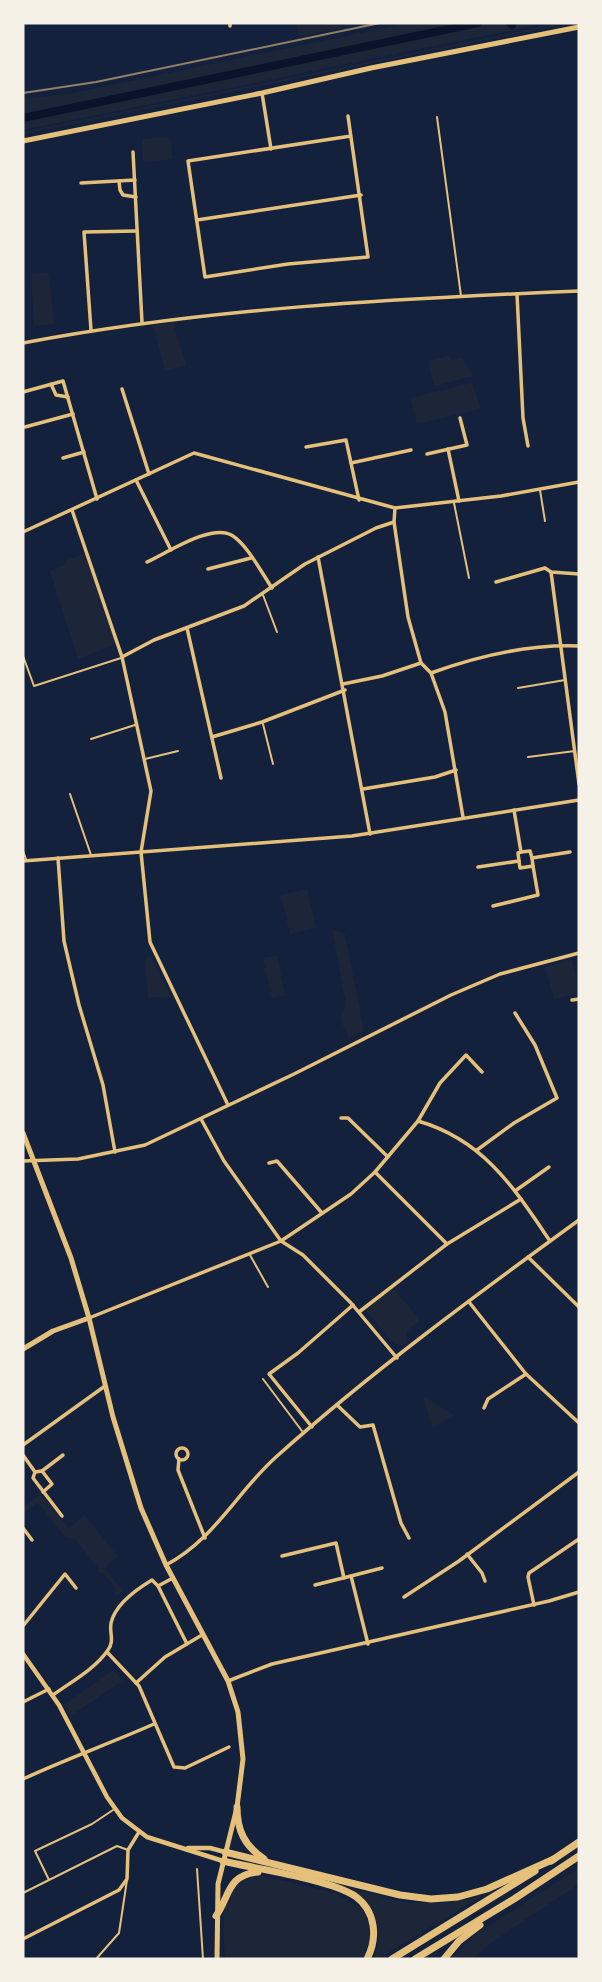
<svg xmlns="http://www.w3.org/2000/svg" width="602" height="1982" viewBox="0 0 602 1982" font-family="Quicksand,sans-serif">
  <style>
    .green { fill: #1d2539 }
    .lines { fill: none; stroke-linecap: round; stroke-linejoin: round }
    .canal { stroke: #0b132b; stroke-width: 8 }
    .service { stroke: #e5c07b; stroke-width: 2 }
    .minor { stroke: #e5c07b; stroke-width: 3.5 }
    .tertiary { stroke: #e5c07b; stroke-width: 4.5 }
    .secondary { stroke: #e5c07b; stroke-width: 5 }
    .motorway { stroke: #e5c07b; stroke-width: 7 }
    .rail { stroke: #918062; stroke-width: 2 }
  </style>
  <rect width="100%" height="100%" fill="#14213d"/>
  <g class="green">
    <polygon points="296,23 367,23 299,37"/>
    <polygon points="408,23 547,23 23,130 23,99 73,93"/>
    <polygon points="561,23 571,23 23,134 23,132"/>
    <polygon points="170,137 173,159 143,162 142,139"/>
    <polygon points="48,272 55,324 34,326 31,274"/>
    <polygon points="173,323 186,365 165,371 153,325"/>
    <polygon points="448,356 452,360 462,358 473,376 434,386 428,361"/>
    <polygon points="472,383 481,409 417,424 410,398"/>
    <polygon points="85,553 116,644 78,659 50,571 66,564 65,561"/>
    <polygon points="307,889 316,928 290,934 281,895"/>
    <polygon points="332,929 345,934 364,1031 349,1038 340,1019 346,1004"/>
    <polygon points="277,955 285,995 272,998 263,958"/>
    <polygon points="151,957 171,996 168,998 148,997 145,958"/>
    <polygon points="572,960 579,993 554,999 545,967"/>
    <polygon points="392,1287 420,1320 407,1331 406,1343 400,1346 394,1343 366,1311 369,1306"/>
    <polygon points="423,1396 454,1415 432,1428"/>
    <polygon points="39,1495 43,1496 69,1528 85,1515 118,1557 106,1566 106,1570 123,1591 115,1595 115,1587 103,1573 98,1572 98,1568 76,1540 65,1537 38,1502 23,1514 23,1508"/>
    <polygon points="113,1670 122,1681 71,1716 64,1705"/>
    <polygon points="579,1868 579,1884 492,1942 472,1959 451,1959 473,1936"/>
    <path d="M259 1875 335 1893 361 1908 369 1924 370 1940 362 1959H225C223 1926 217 1882 259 1875Z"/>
    <path d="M349 1888 407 1903H447L482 1896 378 1959H373C388 1929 372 1907 349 1888Z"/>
  </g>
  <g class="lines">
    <g class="canal">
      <polyline points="510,23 512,25"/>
      <polyline points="23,118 478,23"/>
    </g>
    <g class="service">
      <polyline points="437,117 461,296"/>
      <polyline points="540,490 545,521"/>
      <polyline points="454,503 469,578"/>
      <polyline points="263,595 277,632"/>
      <polyline points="23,656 34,686 121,658"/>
      <polyline points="518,688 565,680"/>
      <polyline points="263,724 273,764"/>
      <polyline points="91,739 135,725"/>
      <polyline points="528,757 575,751"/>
      <polyline points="145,759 178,751"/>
      <polyline points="70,794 91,855"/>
      <polyline points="23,851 26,859"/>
      <polyline points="250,1255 268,1287"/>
      <polyline points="263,1379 302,1431"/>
      <polyline points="197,1869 203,1959"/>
      <polyline points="49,1880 35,1851 92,1824 113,1810"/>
      <polyline points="23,1893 117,1846 128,1850"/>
      <polyline points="96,1959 119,1933 127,1880"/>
    </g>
    <g class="minor">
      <polyline points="230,23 230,26"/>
      <polyline points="262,93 271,149"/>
      <polyline points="348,116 368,257 288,264 205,277 188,161 351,136"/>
      <polyline points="133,152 142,322"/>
      <polyline points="119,181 120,190 123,195 136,197"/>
      <polyline points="81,183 135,180"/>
      <polyline points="197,220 361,195"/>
      <polyline points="517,294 523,418 528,446"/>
      <polyline points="91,330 84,232 137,231"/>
      <path d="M23 343C207 308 392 299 579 291"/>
      <polyline points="51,384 56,395 68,397"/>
      <polyline points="122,389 149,474"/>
      <polyline points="23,392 63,381 97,499"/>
      <polyline points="25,427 73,414"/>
      <polyline points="306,447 346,440 359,500"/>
      <polyline points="448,449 459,501"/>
      <polyline points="427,454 467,445 460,418"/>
      <polyline points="63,458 84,452"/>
      <polyline points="351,463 411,450"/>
      <polyline points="136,480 171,550"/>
      <polyline points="395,508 394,522 408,617 421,663 431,673 445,712 463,817"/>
      <polyline points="72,510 122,657 151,791 141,852 150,942 228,1105"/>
      <polyline points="23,532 194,453 395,508 501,496 579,482"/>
      <polyline points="318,557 370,834"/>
      <path d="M147 562C167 553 213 522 233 536 247 545 262 573 272 588"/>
      <polyline points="208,569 251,558"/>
      <polyline points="551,572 579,784"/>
      <polyline points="496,582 545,568 551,572 579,574"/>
      <polyline points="187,628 221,778"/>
      <polyline points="122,657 154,640 244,606 305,564 376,528 394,522"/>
      <path d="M431 673C478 656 529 644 579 646"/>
      <polyline points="343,684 382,676 421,663"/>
      <polyline points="212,737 262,722 345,690"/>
      <polyline points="363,789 435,777 456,770"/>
      <polyline points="521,852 530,851 532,858"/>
      <polyline points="58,858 64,941 79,1005 103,1085 115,1152"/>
      <polyline points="23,861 352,836 579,800"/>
      <polyline points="533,866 532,858 570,852"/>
      <polyline points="478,867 519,861 518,853 521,852 514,810"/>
      <polyline points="493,906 538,895 533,866 520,868 519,861"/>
      <polyline points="572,1000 579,999"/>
      <polyline points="341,1118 348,1118 388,1157"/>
      <polyline points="201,1119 224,1161 281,1241 303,1255 351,1303 397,1358"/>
      <path d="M418 1121C484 1140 514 1188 550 1241"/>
      <polyline points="477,1150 514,1123 557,1098 535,1045 515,1013"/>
      <polyline points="23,1161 78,1159 145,1145 294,1074 451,995 500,974 579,953"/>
      <polyline points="269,1163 277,1161 322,1213"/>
      <polyline points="375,1172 447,1244"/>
      <polyline points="515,1191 549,1167"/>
      <polyline points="528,1257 579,1307"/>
      <polyline points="469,1302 526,1374 579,1423"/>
      <polyline points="359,1312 447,1244 521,1199"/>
      <polyline points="89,1318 281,1241 351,1194 375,1172 418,1121 440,1083 466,1055 482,1072"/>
      <polyline points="337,1405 360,1427 373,1425 401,1523 409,1538"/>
      <polyline points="484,1408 488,1399 526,1374"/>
      <polyline points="312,1427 269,1374 298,1353 353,1305"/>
      <polyline points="23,1445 105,1386"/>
      <circle cx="182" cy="1454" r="6"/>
      <polyline points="23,1455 35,1472 33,1478 62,1516"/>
      <polyline points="179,1459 178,1470 205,1538"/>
      <polyline points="42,1471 63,1455"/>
      <polyline points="35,1472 42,1471 52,1484 43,1492"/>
      <polyline points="23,1528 32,1540"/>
      <polyline points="467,1554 482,1573 485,1581"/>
      <polyline points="282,1556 336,1543 344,1578"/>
      <path d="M166 1565C214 1540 237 1492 276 1457 371 1372 476 1295 579 1220"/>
      <polyline points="351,1576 382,1568"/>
      <polyline points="315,1585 351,1576 368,1644"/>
      <polyline points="158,1586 173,1578"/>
      <polyline points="404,1597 459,1561 579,1472"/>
      <polyline points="534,1605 528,1577 529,1573 579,1539"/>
      <polyline points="23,1626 65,1574 76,1588"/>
      <polyline points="107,1652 139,1686 174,1767 185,1768 229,1747"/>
      <polyline points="228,1681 272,1664 549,1601 579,1592"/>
      <polyline points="136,1683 165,1657 202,1635"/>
      <path d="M53 1695C71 1682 95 1669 108 1650 115 1640 109 1633 111 1623 115 1605 137 1589 152 1580L158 1586 187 1644"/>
      <polyline points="23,1702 49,1689"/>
      <path d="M23 1779C66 1759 111 1743 154 1724"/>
      <polyline points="23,1939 119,1890 127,1879 128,1850 139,1832"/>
    </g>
    <g class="tertiary">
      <polyline points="23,1654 59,1705 107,1797 122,1818 147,1837 223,1861"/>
      <polyline points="188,1848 210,1848 225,1852"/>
    </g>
    <g class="secondary">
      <polyline points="23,141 262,93 371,68 579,27"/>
      <polyline points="23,1133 71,1258 89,1318 113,1417 141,1508 166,1565 228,1681 238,1712 243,1759 237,1807 218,1884 217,1959"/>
      <polyline points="23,1349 53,1331 89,1318"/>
    </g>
    <g class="motorway">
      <path d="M237 1807C237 1831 245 1846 264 1859"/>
      <polyline points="225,1852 400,1895 431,1899 458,1897 487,1889 554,1859"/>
      <path d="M223 1861C256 1869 329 1879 355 1896 376 1911 378 1938 367 1959"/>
      <polyline points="551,1861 579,1842"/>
      <path d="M216 1916C230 1896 227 1875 258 1872"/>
      <polyline points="392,1959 535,1871"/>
      <polyline points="415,1959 514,1899 579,1856"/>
      <polyline points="444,1959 459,1941 480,1925"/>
    </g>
    <polyline class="rail" points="23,93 96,82 380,23"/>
  </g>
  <rect width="602" height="1982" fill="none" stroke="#f6f1e7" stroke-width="49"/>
</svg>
